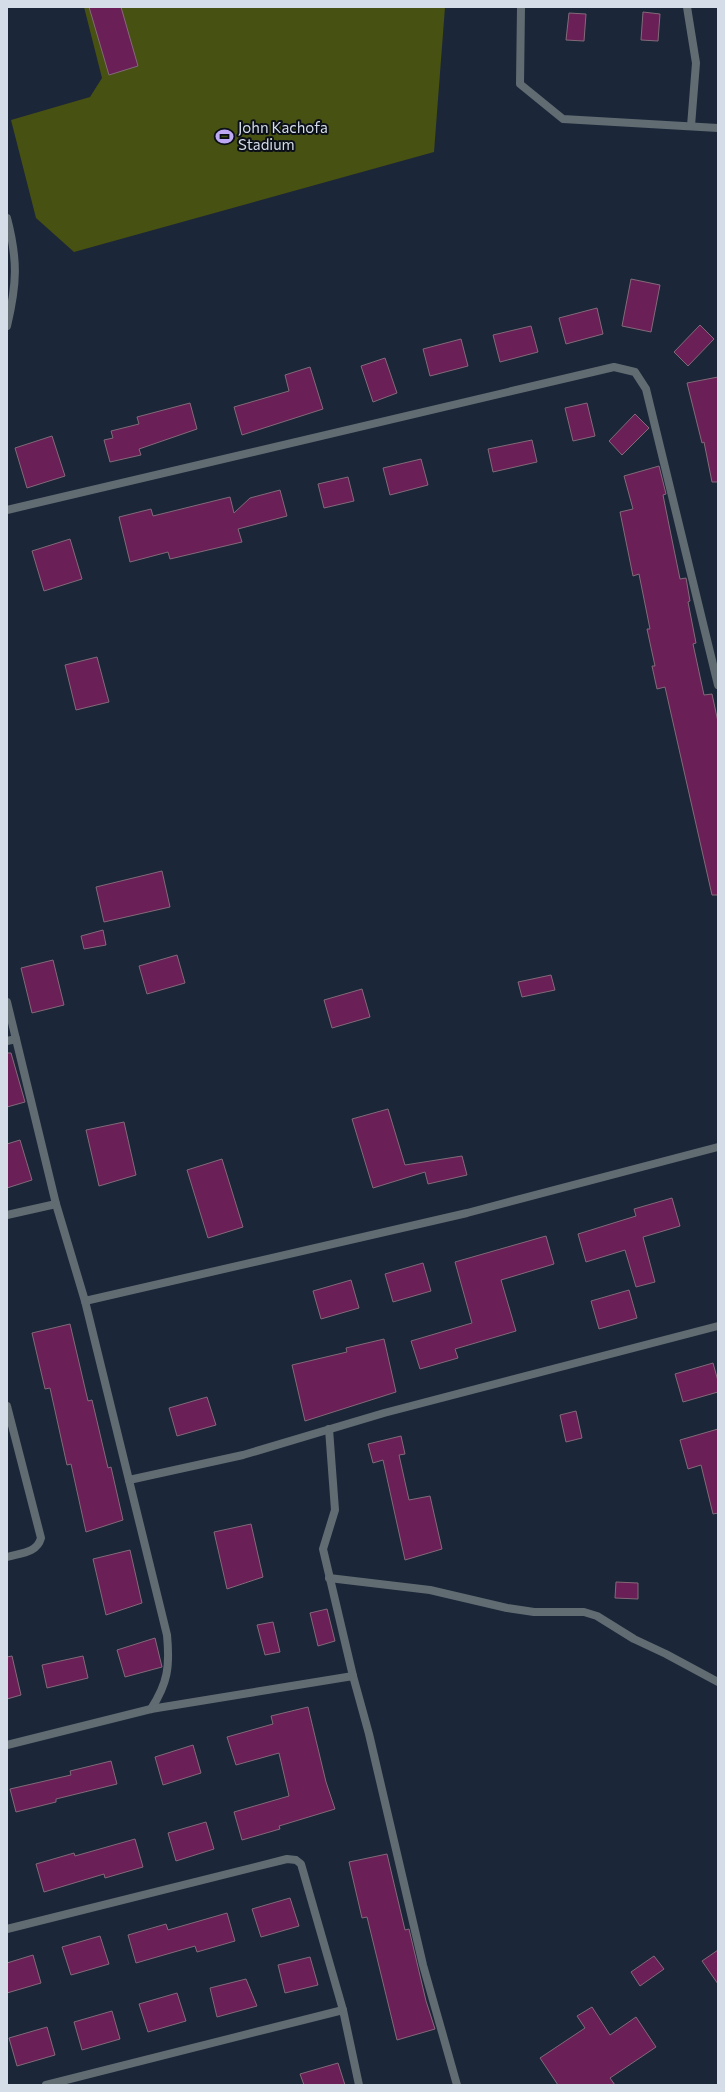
<svg xmlns="http://www.w3.org/2000/svg" width="725" height="2092" viewBox="0 0 725 2092" font-family="Commissioner,sans-serif">
  <style>
    .green { fill: #475111 }
    .building { fill: #6a1f56; stroke: #826a79 }
    .lines { fill: none; stroke-linecap: round; stroke-linejoin: round }
    .street { stroke: #606c72; stroke-width: 8 }
    .labels { text-anchor: middle; dominant-baseline: central; stroke-width: 4; stroke-linejoin: round; paint-order: stroke }
    .poi-label { font-size: 15px; fill: #d5dde9; stroke: #0b0f17; text-anchor: start }
  </style>
  <rect width="100%" height="100%" fill="#1c2639"/>
  <polygon class="green" points="84,7 445,7 434,152 74,252 36,218 11,120 90,97 102,78"/>
  <g class="building">
    <polygon points="89,7 121,7 138,66 109,75"/>
    <polygon points="643,12 660,14 658,41 641,40"/>
    <polygon points="569,13 586,14 584,41 566,40"/>
    <polygon points="631,279 660,285 651,332 622,326"/>
    <polygon points="597,308 603,334 566,344 559,318"/>
    <polygon points="700,325 714,339 688,366 674,352"/>
    <polygon points="531,326 538,352 500,362 493,335"/>
    <polygon points="461,339 468,366 430,376 423,349"/>
    <polygon points="385,358 397,393 373,402 361,366"/>
    <polygon points="310,367 323,409 242,435 234,407 289,391 285,375"/>
    <polygon points="718,377 718,482 712,482 704,442 702,443 687,383"/>
    <polygon points="190,403 197,429 139,449 141,455 110,462 104,440 113,438 111,431 139,424 137,417"/>
    <polygon points="587,403 595,436 573,441 565,408"/>
    <polygon points="635,414 649,428 622,455 609,441"/>
    <polygon points="52,436 65,476 27,488 15,448"/>
    <polygon points="532,440 537,462 493,472 488,449"/>
    <polygon points="421,459 428,485 390,495 383,468"/>
    <polygon points="659,466 666,494 663,495 669,525 680,579 686,578 690,601 688,602 696,643 693,644 704,695 712,694 718,722 718,895 712,895 665,687 657,689 652,666 655,666 647,629 650,629 639,574 633,576 620,512 633,509 624,476"/>
    <polygon points="348,477 354,501 324,508 318,484"/>
    <polygon points="280,490 287,516 238,529 242,542 170,559 168,552 130,562 119,517 151,509 153,516 230,497 234,513 250,498"/>
    <polygon points="70,539 82,579 44,591 32,551"/>
    <polygon points="97,657 109,702 76,710 65,665"/>
    <polygon points="162,871 170,907 104,922 96,887"/>
    <polygon points="103,930 106,945 84,949 81,936"/>
    <polygon points="177,955 185,983 147,994 139,966"/>
    <polygon points="53,960 64,1005 32,1013 21,968"/>
    <polygon points="551,975 555,990 522,997 518,982"/>
    <polygon points="362,989 370,1017 332,1028 324,1000"/>
    <polygon points="7,1053 11,1053 25,1102 7,1107"/>
    <polygon points="388,1109 405,1165 462,1156 467,1175 428,1184 425,1172 373,1188 352,1119"/>
    <polygon points="124,1122 136,1175 99,1186 86,1130"/>
    <polygon points="20,1140 32,1180 7,1188 7,1144"/>
    <polygon points="222,1159 243,1227 208,1238 187,1170"/>
    <polygon points="672,1198 680,1226 643,1237 655,1282 636,1287 625,1250 586,1262 578,1234 636,1216 634,1209"/>
    <polygon points="546,1236 554,1264 501,1280 516,1331 455,1349 458,1358 420,1369 411,1341 472,1323 455,1262"/>
    <polygon points="423,1263 431,1291 393,1302 385,1274"/>
    <polygon points="351,1280 359,1308 321,1319 313,1291"/>
    <polygon points="629,1290 637,1318 599,1329 591,1301"/>
    <polygon points="70,1324 88,1401 92,1400 108,1468 111,1467 123,1520 86,1532 71,1464 67,1465 50,1388 45,1389 32,1333"/>
    <polygon points="384,1339 396,1392 305,1421 292,1365 347,1352 346,1348"/>
    <polygon points="713,1363 718,1381 718,1392 683,1402 675,1374"/>
    <polygon points="207,1397 216,1425 177,1436 169,1408"/>
    <polygon points="576,1411 582,1438 566,1442 560,1415"/>
    <polygon points="718,1429 718,1513 713,1514 701,1465 688,1469 680,1440"/>
    <polygon points="401,1436 405,1454 399,1455 409,1500 430,1496 442,1549 405,1560 383,1460 373,1463 368,1444"/>
    <polygon points="251,1524 263,1577 227,1589 214,1532"/>
    <polygon points="130,1550 142,1603 106,1615 93,1559"/>
    <polygon points="616,1582 638,1583 638,1599 615,1598"/>
    <polygon points="327,1609 335,1641 318,1646 310,1613"/>
    <polygon points="273,1622 280,1652 265,1655 257,1625"/>
    <polygon points="155,1638 162,1667 125,1677 117,1650"/>
    <polygon points="12,1656 21,1695 7,1699 7,1657"/>
    <polygon points="83,1656 88,1678 47,1688 42,1665"/>
    <polygon points="308,1707 326,1782 335,1809 279,1826 280,1829 242,1840 234,1812 289,1796 279,1753 236,1765 227,1737 273,1724 271,1716"/>
    <polygon points="193,1745 201,1773 163,1785 155,1757"/>
    <polygon points="111,1761 117,1784 56,1799 56,1802 16,1812 10,1789 71,1775 70,1771"/>
    <polygon points="206,1822 214,1849 176,1861 168,1833"/>
    <polygon points="135,1839 143,1867 105,1878 104,1874 44,1892 36,1864 74,1853 75,1856"/>
    <polygon points="387,1854 405,1930 409,1929 426,2001 435,2029 397,2040 367,1917 362,1918 349,1862"/>
    <polygon points="290,1898 299,1926 261,1937 252,1909"/>
    <polygon points="227,1913 235,1941 197,1952 195,1946 136,1963 128,1935 166,1924 168,1930"/>
    <polygon points="100,1936 109,1964 71,1975 62,1947"/>
    <polygon points="718,1950 718,1984 702,1961"/>
    <polygon points="33,1955 41,1983 7,1993 7,1963"/>
    <polygon points="654,1956 664,1969 640,1986 631,1972"/>
    <polygon points="310,1957 318,1985 285,1993 278,1965"/>
    <polygon points="246,1979 257,2006 217,2017 210,1988"/>
    <polygon points="177,1993 186,2021 148,2032 139,2004"/>
    <polygon points="592,2007 610,2035 636,2017 656,2047 610,2078 615,2085 558,2085 540,2058 585,2028 577,2016"/>
    <polygon points="112,2011 120,2039 82,2050 74,2022"/>
    <polygon points="47,2027 55,2055 17,2066 9,2038"/>
    <polygon points="338,2063 345,2085 304,2085 300,2074"/>
  </g>
  <g class="lines">
    <g class="street">
      <polyline points="521,7 520,84 563,119 718,128"/>
      <polyline points="687,7 696,63 691,126"/>
      <path d="M7 218C18 260 17 284 7 326"/>
      <polyline points="7,510 614,367 635,372 646,389 718,685"/>
      <polyline points="7,1002 16,1039"/>
      <path d="M7 1041 16 1039 56 1204 85 1301 167 1635C170 1666 168 1683 151 1709"/>
      <polyline points="7,1215 56,1204"/>
      <polyline points="85,1301 467,1213 718,1147"/>
      <path d="M7 1406 41 1538C37 1553 21 1553 7 1557"/>
      <polyline points="329,1429 335,1510 323,1549 353,1676"/>
      <polyline points="129,1480 243,1455 384,1413 718,1326"/>
      <polyline points="329,1578 430,1590 507,1608 534,1612 584,1612 597,1616 634,1639 666,1654 718,1682"/>
      <polyline points="7,1745 151,1709 353,1676 369,1734 423,1965 457,2085"/>
      <polyline points="7,1929 287,1859 296,1860 301,1864 343,2010 359,2085"/>
      <polyline points="46,2085 343,2010"/>
    </g>
  </g>
  <defs>
    <symbol id="stadium-bare" viewBox="-9 -9 18 18"><path d="M0-5a6.5 5 0 1 0 0 10a6.5 5 0 1 0 0-10ZM-3.5-1.8h7v3.6h-7Z" fill="#bea9f5" stroke="#0b0f17" stroke-width="2.5" paint-order="stroke"/></symbol>
  </defs>
  <g fill-rule="evenodd">
    <use href="#stadium-bare" x="212" y="124" width="25" height="25"/>
  </g>
  <g class="labels">
    <g class="poi-label">
      <text x="238" y="127">John Kachofa<tspan x="238" dy="17">Stadium</tspan></text>
    </g>
  </g>
  <rect width="725" height="2092" fill="none" stroke="#d5dde9" stroke-width="16"/>
</svg>
